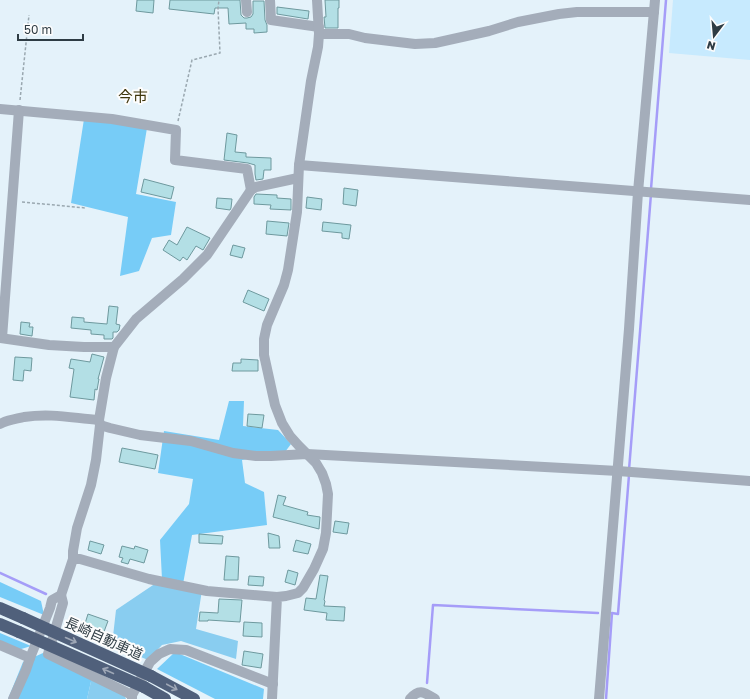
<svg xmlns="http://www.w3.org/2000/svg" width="750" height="699" viewBox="0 0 750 699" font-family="'Golos Text','Noto Sans JP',sans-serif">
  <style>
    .built { fill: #c7eafe }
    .green { fill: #89cdf0 }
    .forest { fill: #77ccf7 }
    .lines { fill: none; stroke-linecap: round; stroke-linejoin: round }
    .stream { stroke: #a59df8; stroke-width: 2.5 }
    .building { fill: #b3dfe5; stroke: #6e999e }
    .path { stroke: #9aa8b0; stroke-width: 1.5; stroke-dasharray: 3 2; stroke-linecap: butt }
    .minor { stroke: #a4adba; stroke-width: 10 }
    .highway { stroke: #50607b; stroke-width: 12 }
    .highway-bridge { stroke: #50607b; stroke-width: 12 }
    .oneway { stroke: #9ea7b6 }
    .labels { text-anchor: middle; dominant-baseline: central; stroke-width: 4; stroke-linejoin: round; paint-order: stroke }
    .street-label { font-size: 14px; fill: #2e3c44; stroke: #fdfdfd }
    .neighbourhood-label { font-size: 15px; fill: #3f360c; stroke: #fdfdfd }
  </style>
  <rect width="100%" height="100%" fill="#e4f2fa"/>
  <polygon class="built" points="673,0 750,0 750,60 669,53"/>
  <g class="green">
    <polygon points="162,579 202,590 196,629 238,641 236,659 181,641 162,645 148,660 112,645 116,610"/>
    <polygon points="92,677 124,695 126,699 87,699"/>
  </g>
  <g class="forest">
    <polygon points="84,119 147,128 136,194 176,202 171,235 152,238 139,271 120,276 128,217 71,203"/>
    <polygon points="229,401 244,401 243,426 278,430 291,444 285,452 242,460 245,483 264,492 267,525 192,535 183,584 162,579 160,540 189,504 193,479 158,473 164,431 219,440"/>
    <polygon points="0,582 41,601 44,615 0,597"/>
    <polygon points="0,633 31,646 18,650 0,643"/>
    <polygon points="175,652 264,689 263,699 215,699 157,669"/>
    <polygon points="43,653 92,677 87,699 8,699 23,662"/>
  </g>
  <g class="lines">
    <g class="stream">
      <polyline points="651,189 666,0"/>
      <polyline points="629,470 651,194"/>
      <polyline points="0,573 46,594"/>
      <polyline points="427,683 433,605 598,613"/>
      <polyline points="606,699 612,613 618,614 629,475"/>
    </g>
  </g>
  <g class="building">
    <polygon points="137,0 154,0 153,13 136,11"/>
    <polygon points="170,0 240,0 241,15 244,18 247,18 251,17 253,14 253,1 264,1 265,20 267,25 267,32 254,33 254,29 246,29 246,23 229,24 228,8 215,8 214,14 169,9"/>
    <polygon points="325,0 339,0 339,8 338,8 338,28 325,28 324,17 326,17"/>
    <polygon points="277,7 309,11 308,19 277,14"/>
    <polygon points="227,133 237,135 235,152 246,153 246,157 271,158 271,170 264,170 263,179 256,180 255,174 255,165 248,163 224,160"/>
    <polygon points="144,179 174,187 171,199 141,192"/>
    <polygon points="344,188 358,190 356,206 343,204"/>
    <polygon points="256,194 277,195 277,198 291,199 291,210 270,209 271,205 254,204 254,197"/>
    <polygon points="307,197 322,199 321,210 306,208"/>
    <polygon points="217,198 232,199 231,208 230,210 216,208"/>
    <polygon points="267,221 289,223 287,236 266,234"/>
    <polygon points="323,222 351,225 349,239 342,238 342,233 322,231"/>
    <polygon points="187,227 210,238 203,250 196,246 187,260 183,257 180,261 163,250 169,240 177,245"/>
    <polygon points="233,245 245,248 242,258 230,255"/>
    <polygon points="248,290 269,299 264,311 243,302"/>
    <polygon points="109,306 118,307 116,324 120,325 119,330 117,332 113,332 113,338 112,339 104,339 104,335 91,334 91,330 71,328 72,317 84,318 84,322 107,324"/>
    <polygon points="21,322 30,323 29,327 33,327 32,336 20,334"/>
    <polygon points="92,354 104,357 98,379 99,379 97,390 95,389 94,400 70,397 74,369 69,368 71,359 90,362"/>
    <polygon points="15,357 32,358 31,371 24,370 23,381 13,380"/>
    <polygon points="241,359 258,360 258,371 232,371 233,363 241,363"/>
    <polygon points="248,414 264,415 262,428 247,426"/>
    <polygon points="122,448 158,455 155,469 119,462"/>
    <polygon points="278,495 286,497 283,505 308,512 307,515 320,517 319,529 273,517"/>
    <polygon points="335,521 349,523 347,534 333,532"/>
    <polygon points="268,533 279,536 280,548 269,548"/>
    <polygon points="199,534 223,536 222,544 199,543"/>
    <polygon points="296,540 311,544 308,554 293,551"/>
    <polygon points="90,541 104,545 101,554 88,550"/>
    <polygon points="122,546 134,549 135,546 148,550 144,563 130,559 128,564 121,562 123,558 119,557"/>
    <polygon points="226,556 239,557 238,580 224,580"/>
    <polygon points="288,570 298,573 295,585 285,582"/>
    <polygon points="320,575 328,576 324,600 325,601 324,606 345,607 344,621 326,620 327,613 304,610 306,598 316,599"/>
    <polygon points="249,576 264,577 263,586 248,585"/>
    <polygon points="219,599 242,600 240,622 208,620 208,621 199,621 200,612 218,613"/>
    <polygon points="88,614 108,621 102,637 83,630"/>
    <polygon points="244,622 262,623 262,637 243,636"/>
    <polygon points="244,651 263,654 261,668 242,665"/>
  </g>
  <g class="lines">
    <g class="path">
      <polyline points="20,100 29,15"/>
      <polyline points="178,121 192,60 220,53 218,8 219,0"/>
      <polyline points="22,202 86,208"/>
    </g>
    <g class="minor">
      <polyline points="246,0 247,12"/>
      <polyline points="270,0 271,20 319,27"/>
      <polyline points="319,34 349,34 365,38 415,44 435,43 489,31 518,22 559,14 577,12 654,12"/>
      <polyline points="0,109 112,119 176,130 175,160 247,169 251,190"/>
      <polyline points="299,165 750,200"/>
      <polyline points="0,338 49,345 84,347 114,347"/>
      <polyline points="2,338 19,110"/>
      <path d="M0 424C7 420 16 419 24 417 52 413 72 418 99 420"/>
      <polyline points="100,425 110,428 140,435 191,441 233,453 256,456 271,456 307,454 618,471 750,481"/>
      <polyline points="73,559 80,559 149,579 207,591 277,597"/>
      <polyline points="61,595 63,603 48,654 132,695"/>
      <polyline points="0,645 30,658"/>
      <polyline points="13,699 26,670 30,658 50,608 52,600 61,595 73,559 73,551 77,528 91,485 96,460 100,425 99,420 106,378 114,347 136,319 183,279 207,255 251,190 256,187 298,178"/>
      <polyline points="132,699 132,695 150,662 159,654 170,649 186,650 273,684"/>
      <polyline points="272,699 277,597 286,596 298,593 303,588 314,569 323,549 326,533 328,494 326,484 322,473 316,463 299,446 290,436 282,423 275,405 264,355 264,339 267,325 284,285 288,270 297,212 299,165 311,81 318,47 319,34 317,0"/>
      <path d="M410 699C419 688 424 692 435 699"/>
      <polyline points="599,699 629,329 638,192 655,0"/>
    </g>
    <g class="highway">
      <polyline points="0,608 23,618"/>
      <polyline points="0,624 19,632"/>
      <polyline points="151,676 194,699"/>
      <polyline points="144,687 165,699"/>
    </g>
    <g class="highway-bridge">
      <polyline points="23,618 151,676"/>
      <polyline points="19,632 144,687"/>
    </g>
  </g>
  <defs><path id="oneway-shaft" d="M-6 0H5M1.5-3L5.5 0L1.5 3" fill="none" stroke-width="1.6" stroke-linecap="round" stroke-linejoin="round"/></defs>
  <g class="oneway">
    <use href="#oneway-shaft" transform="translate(71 640) rotate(24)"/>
    <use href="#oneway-shaft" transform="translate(108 671) rotate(-156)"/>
    <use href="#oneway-shaft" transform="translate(172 687) rotate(28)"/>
  </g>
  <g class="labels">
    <g class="street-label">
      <text transform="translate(104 638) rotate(24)">長崎自動車道</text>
    </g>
    <g class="neighbourhood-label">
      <text x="133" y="96">今市</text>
    </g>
  </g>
  <g transform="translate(714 36) rotate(196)" stroke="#fdfdfd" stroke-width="3" paint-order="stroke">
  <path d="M0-3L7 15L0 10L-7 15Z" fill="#2e3c44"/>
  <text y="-6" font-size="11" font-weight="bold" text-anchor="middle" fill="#2e3c44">N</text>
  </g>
  <path d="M18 34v6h65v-6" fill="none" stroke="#2e3c44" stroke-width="2"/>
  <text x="24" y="34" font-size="12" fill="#2e3c44" stroke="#fdfdfd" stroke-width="3" paint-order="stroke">50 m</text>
</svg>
